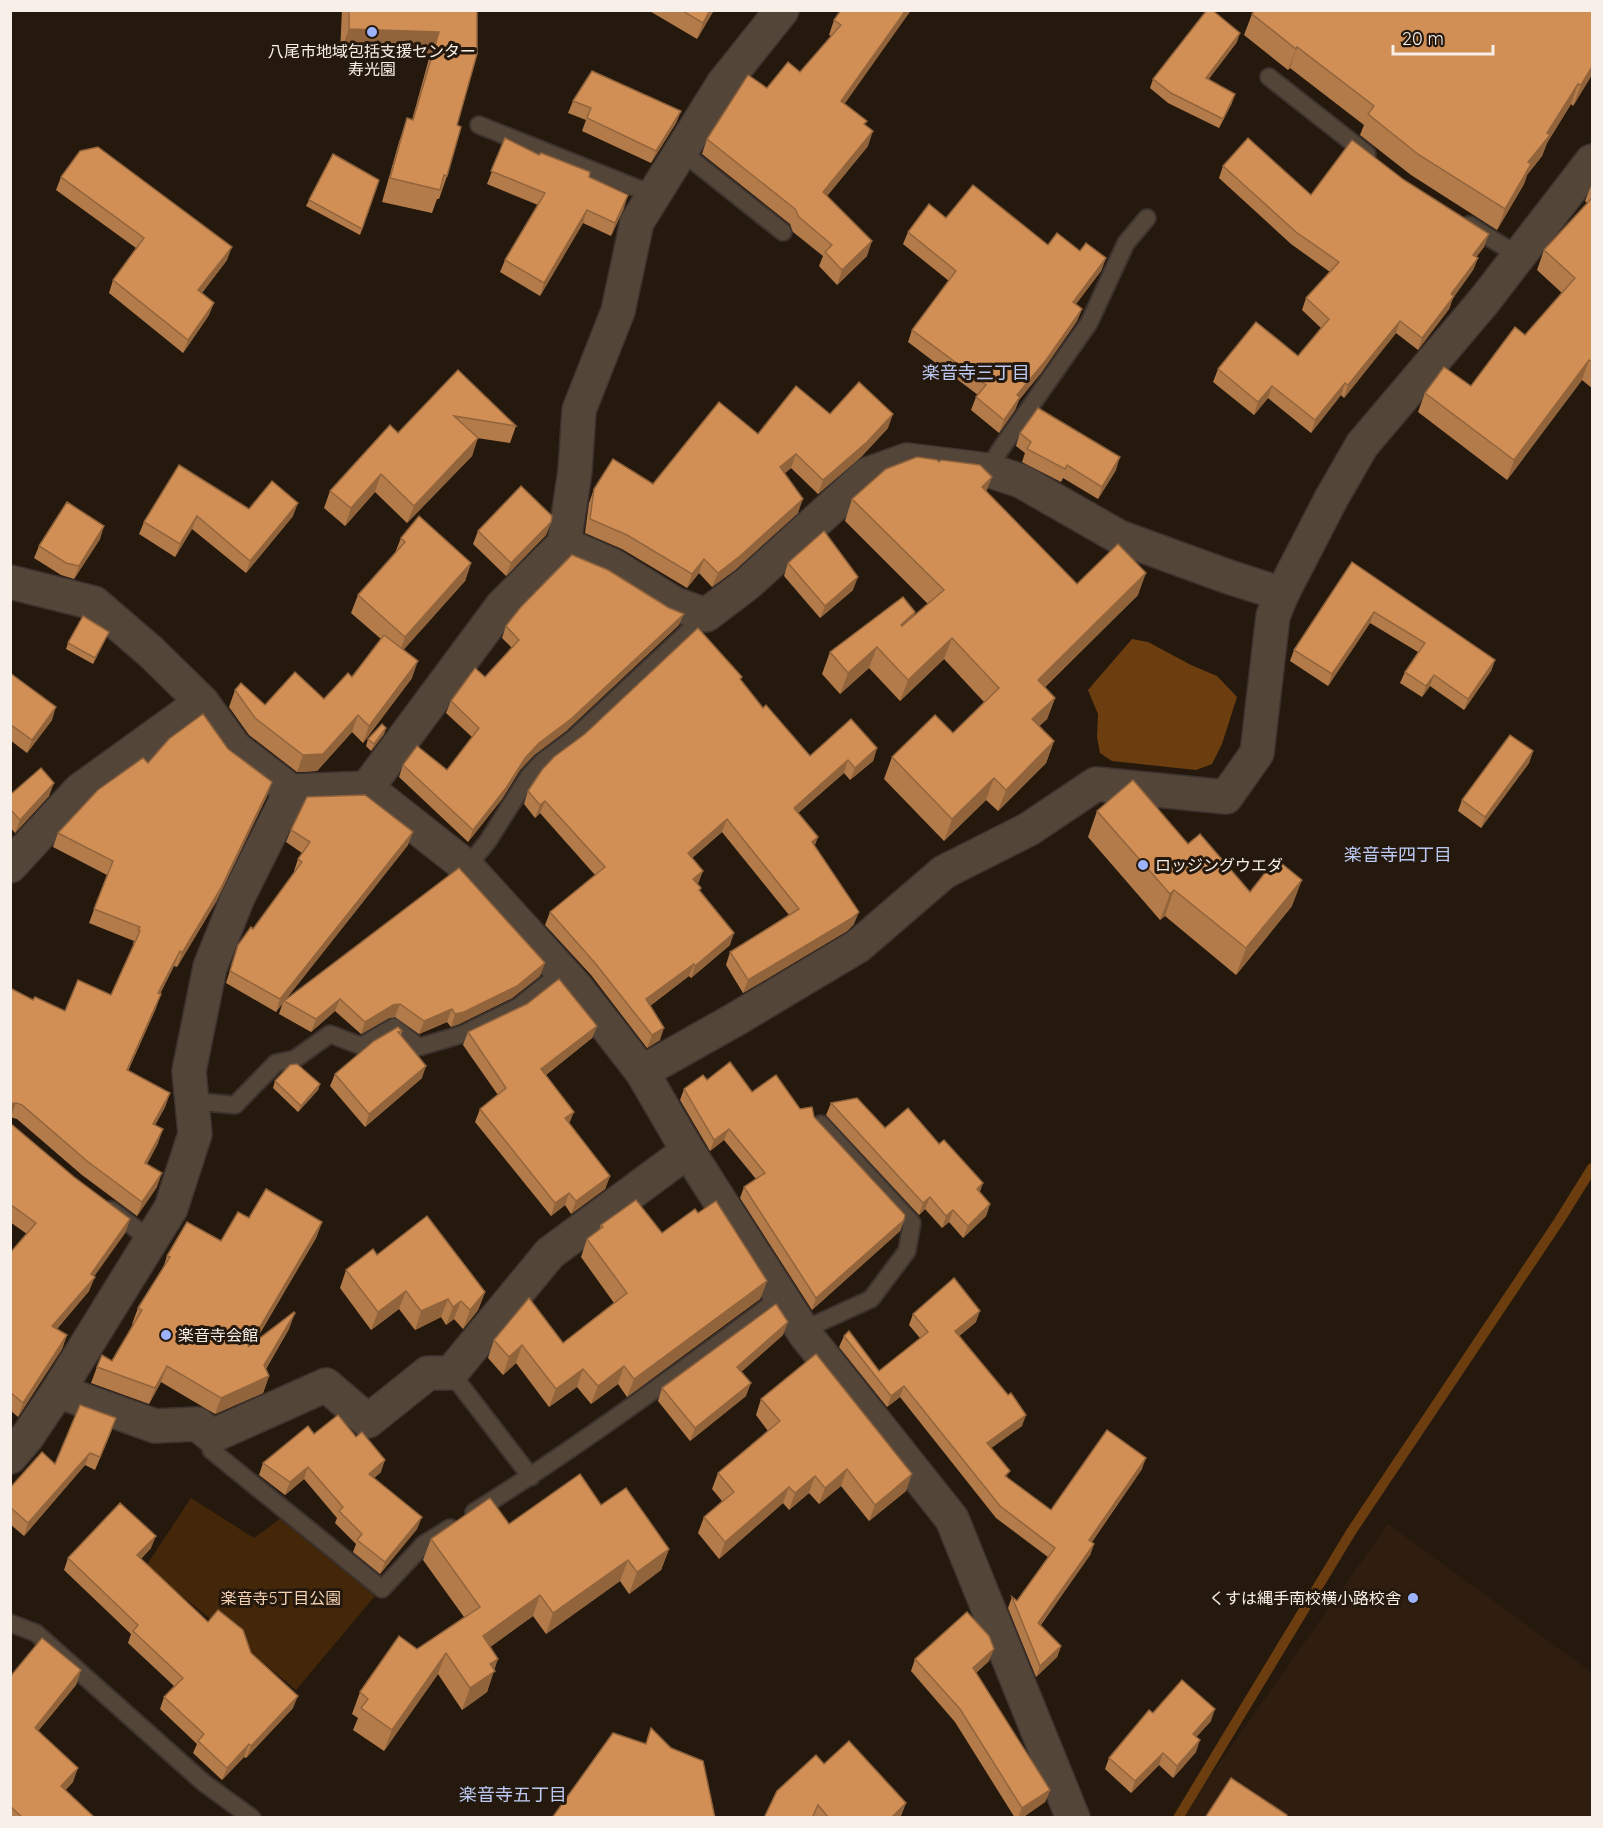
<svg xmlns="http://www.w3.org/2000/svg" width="1603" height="1828" viewBox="0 0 1603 1828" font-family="Quicksand,'Noto Sans JP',sans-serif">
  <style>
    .built { fill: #2f1e0f }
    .green { fill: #442609 }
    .water { fill: #6c3e0f }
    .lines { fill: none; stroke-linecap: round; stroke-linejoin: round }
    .stream { stroke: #6c3e0f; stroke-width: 10 }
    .lane-casing { stroke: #3d332e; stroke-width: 20 }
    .street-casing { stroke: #3d332e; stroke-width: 36 }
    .lane { stroke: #544539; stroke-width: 16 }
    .street { stroke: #544539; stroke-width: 33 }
    .wall { fill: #b47b4a }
    .shaded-wall { fill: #92643c }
    .building { fill: #d18f56; stroke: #92643c; stroke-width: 1.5 }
    .poi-dot { fill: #9db4fd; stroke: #25190e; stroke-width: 2 }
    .labels { text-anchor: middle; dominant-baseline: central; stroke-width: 6; stroke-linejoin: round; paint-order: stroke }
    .poi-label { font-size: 16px; fill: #f8efe8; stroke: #25190e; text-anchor: start }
    .park-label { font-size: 16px; fill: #f6d2b5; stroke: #25190e }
    .neighbourhood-label { font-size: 18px; fill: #bccaf3; stroke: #25190e }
  </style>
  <rect width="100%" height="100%" fill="#25190e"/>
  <polygon class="built" points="1388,1524 1592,1673 1592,1817 1181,1818"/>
  <polygon class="green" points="191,1498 254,1538 280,1519 375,1596 296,1690 146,1566"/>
  <polygon class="water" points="1132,639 1148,642 1191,665 1217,676 1237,697 1222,744 1212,764 1196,770 1112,761 1100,753 1097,737 1098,714 1088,690"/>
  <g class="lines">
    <polyline class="stream" points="1178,1818 1351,1532 1559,1221 1592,1168"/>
    <defs>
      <g id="lane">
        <polyline points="1269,77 1367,154"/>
        <polyline points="479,125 654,195"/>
        <polyline points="681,151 783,232"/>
        <polyline points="1469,225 1519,256"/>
        <polyline points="988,470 1000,450 1089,323 1126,243 1147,218"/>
        <polyline points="467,867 488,841 529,776 542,762 573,739 706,615"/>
        <polyline points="192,1101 235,1105 276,1063 295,1059 330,1034 361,1046 394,1027 419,1047 463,1034 518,1007 562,972"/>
        <polyline points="111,1210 151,1240"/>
        <polyline points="803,1330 871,1299 907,1251 912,1223 821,1124"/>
        <polyline points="451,1373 531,1477"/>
        <polyline points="212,1436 211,1450 382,1589 424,1544 450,1528"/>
        <path d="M474 1512C580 1446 681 1371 781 1297"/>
        <polyline points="10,1623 36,1633 204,1783 252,1818"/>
      </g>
      <g id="street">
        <polyline points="564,544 612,565 675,604 706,615 747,584 868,474 907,460 988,470 1021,481 1119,537 1226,576 1282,594"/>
        <polyline points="10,582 94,603 151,652 202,702 235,748 291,791"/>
        <polyline points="367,788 502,606 564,544 575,471 579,410 618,311 637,222 723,84 782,10"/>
        <polyline points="10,866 80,790 202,702"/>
        <polyline points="642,1072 736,1019 858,946 944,872 1029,829 1096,784 1226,797 1257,753 1273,616 1282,594 1331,499 1362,445 1484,301 1592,161"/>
        <polyline points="58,1391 155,1426 197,1424 212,1436 326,1385 368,1421 428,1373 451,1373 550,1253 688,1151"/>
        <polyline points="10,1457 27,1437 58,1391 171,1208 195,1134 189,1071 210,967 238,897 291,791 367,788 467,867 576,987 642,1072 688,1151 805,1334 952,1519 1073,1818"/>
      </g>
    </defs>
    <use href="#lane" class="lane-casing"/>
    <use href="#street" class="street-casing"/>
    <use href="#lane" class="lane"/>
    <use href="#street" class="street"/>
  </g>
  <g class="wall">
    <polygon points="342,10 477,10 447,176 439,199 437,199 432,213 382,202 399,142 407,118 412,120 430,55 340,53"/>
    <polygon points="648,10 714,10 697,39"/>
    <polygon points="841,10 911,10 844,104 865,124 868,146 827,196 867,256 837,285 819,266 823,256 793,232 790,224 702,154 707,139 767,88 800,72 831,36 829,35 834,20"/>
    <polygon points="1593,10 1593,73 1573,106 1571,104 1547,143 1542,156 1527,175 1524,184 1497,230 1411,175 1360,135 1364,125 1290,68 1288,70 1244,35 1252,14"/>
    <polygon points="1237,42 1208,80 1232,103 1219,128 1168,103 1150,88 1153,79"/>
    <polygon points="573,101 681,111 676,123 651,163 582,131 586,120 568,113"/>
    <polygon points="505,138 539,155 589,177 624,208 611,236 583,223 540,296 500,272 505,260 538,205 487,184"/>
    <polygon points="1223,166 1311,195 1484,247 1476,257 1478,258 1473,270 1453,298 1449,309 1418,350 1396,333 1344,398 1341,395 1311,433 1268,398 1254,415 1213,382 1218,369 1298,356 1321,328 1302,310 1306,298 1330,272 1291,244 1219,178"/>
    <polygon points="61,177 227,260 202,293 209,315 183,353 109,293 113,280 136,248 56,190"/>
    <polygon points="379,180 360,235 306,206 309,200"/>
    <polygon points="1593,181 1593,389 1582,380 1507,480 1418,412 1425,393 1471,386 1525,335 1562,293 1537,270 1544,250 1587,203 1585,201"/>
    <polygon points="946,218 1048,245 1080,251 1106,258 1101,271 1076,304 1082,309 1077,321 1041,373 1019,400 1015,410 999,433 971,410 976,397 978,395 908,342 912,330 949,281 903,244 908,232"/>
    <polygon points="458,370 516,426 510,443 477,438 472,456 407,523 375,492 345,526 324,508 330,491 398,433"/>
    <polygon points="830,414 888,428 862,456 818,494 791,468 785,473 798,513 735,570 712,587 699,573 687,588 622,549 585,533 589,503 594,489 653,484 758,434"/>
    <polygon points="1020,433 1116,470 1098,499 1063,478 1061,482 1022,462 1025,453 1016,446"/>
    <polygon points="939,462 987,492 1077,584 1138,595 1045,687 1055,698 1047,719 1039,726 1054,741 1046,763 998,811 986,800 944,841 884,779 892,757 953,733 984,702 944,659 900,701 869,668 840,694 822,674 830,652 915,612 914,616 928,604 845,521 852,499"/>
    <polygon points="249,509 293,516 246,573 192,529 175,557 139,534 144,522"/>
    <polygon points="551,522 546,535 506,576 473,544 478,531"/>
    <polygon points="401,538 471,563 465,581 403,650 412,678 363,743 352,732 317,771 297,772 249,735 229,707 235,690 265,705 324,699 352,677 381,639 351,613 358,595 395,553"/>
    <polygon points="100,539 74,579 61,575 34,558 39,546"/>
    <polygon points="1352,562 1495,660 1491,671 1464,710 1430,686 1422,697 1400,683 1405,672 1418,652 1370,623 1328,686 1290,661 1294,650"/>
    <polygon points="788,563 853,590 820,618 784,576"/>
    <polygon points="679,625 566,731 534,755 520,770 502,799 468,842 399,777 403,765 447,770 472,737 446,713 451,701 485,677 512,648 502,638 506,626"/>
    <polygon points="109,632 93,664 66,649 68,643"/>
    <polygon points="10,673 52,720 27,753 10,740"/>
    <polygon points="741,680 763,708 810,756 877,748 873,761 850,780 844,773 798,813 818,837 814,846 854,924 847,931 743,993 726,965 730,952 789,915 722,832 692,858 698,884 701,888 700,891 730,945 691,978 689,976 650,1006 660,1040 647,1048 591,975 545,925 550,912 595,875 540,813 535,818 524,804 528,791"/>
    <polygon points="386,728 384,734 371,751 366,746 368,739"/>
    <polygon points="228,749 267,796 216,902 177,967 174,966 160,994 156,1008 128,1071 170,1093 165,1107 155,1125 158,1143 147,1164 157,1187 137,1216 82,1175 17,1119 10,1117 10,988 33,1000 65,1011 111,995 134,944 133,944 134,941 89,923 107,875 53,847 58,833 148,763"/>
    <polygon points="1533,751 1529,763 1481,828 1458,811 1462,800"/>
    <polygon points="10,795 49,796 15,833 10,827"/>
    <polygon points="1097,811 1188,844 1250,892 1292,906 1236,975 1165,916 1160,920 1088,837"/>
    <polygon points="291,830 408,845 285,1000 540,976 512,998 459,1024 451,1027 447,1022 419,1034 395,1017 389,1018 361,1034 335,1011 311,1032 279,1014 283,1002 276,1012 226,983 238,945 253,929 295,872 294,871 298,859 302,853 286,842"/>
    <polygon points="597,1026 592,1038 546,1075 570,1124 610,1176 605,1189 571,1214 565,1205 551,1216 475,1122 480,1109 498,1095 463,1045 468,1032"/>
    <polygon points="402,1031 401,1035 422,1078 365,1127 330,1086 335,1074"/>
    <polygon points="707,1080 752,1092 800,1109 814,1117 904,1220 900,1231 812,1310 740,1198 744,1187 756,1179 724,1140 710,1151 680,1100 684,1089"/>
    <polygon points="275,1081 320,1084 318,1090 298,1112 273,1088"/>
    <polygon points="831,1103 980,1193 990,1204 986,1216 963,1238 949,1222 942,1228 925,1209 919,1215 826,1115"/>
    <polygon points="10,1123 74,1177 130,1219 125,1233 94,1276 89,1291 57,1329 67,1335 62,1349 18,1417 10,1410 10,1253 27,1234 10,1222"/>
    <polygon points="698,1213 767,1281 760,1299 627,1397 618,1384 591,1404 577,1387 549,1407 516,1363 503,1375 488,1358 494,1340 563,1343 614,1303 581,1257 587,1239 599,1230 601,1225 662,1233"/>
    <polygon points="249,1218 322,1222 316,1238 255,1342 289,1329 266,1369 269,1376 263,1393 215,1414 161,1382 149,1404 91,1383 97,1367 112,1361 134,1325 132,1324 138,1308 163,1268 167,1256 221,1241"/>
    <polygon points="377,1255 485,1292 478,1310 463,1329 454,1319 446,1325 441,1317 415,1330 399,1309 371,1330 340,1288 346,1270"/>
    <polygon points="913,1314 976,1322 959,1336 1022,1426 991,1448 1008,1478 1051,1510 1142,1469 1092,1542 1094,1544 1090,1555 1041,1625 1061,1646 1057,1657 1036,1677 1008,1608 1012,1597 1017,1601 1048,1557 996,1518 900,1397 887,1407 839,1347 844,1336 879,1371 920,1338 909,1325"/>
    <polygon points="783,1335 741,1372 746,1396 690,1441 658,1401 662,1388"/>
    <polygon points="761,1399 906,1491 869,1521 841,1486 819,1504 809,1493 789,1510 783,1503 719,1559 698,1533 704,1517 722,1501 712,1489 718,1473 768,1431 756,1415"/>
    <polygon points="112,1430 95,1470 85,1465 24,1536 10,1524 10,1488 55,1464"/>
    <polygon points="314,1434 381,1472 374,1478 417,1529 380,1574 353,1552 356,1544 335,1523 337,1518 304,1479 285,1495 259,1475 263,1463"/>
    <polygon points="601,1505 669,1549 661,1570 629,1594 620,1581 546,1634 533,1616 490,1647 494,1670 487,1692 462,1710 438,1674 384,1751 353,1730 358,1718 352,1714 360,1692 417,1649 464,1617 423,1560 431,1539 509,1524"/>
    <polygon points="151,1548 141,1559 208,1622 251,1653 293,1708 246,1758 244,1757 222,1780 193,1753 197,1744 160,1709 164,1697 174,1686 128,1643 131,1634 64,1570 68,1558"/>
    <polygon points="915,1659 989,1661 976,1673 1050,1790 1045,1802 1022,1818 1015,1818 955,1722 911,1671"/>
    <polygon points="81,1670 76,1685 38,1731 73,1782 65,1790 95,1818 10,1818 10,1677"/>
    <polygon points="1153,1713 1211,1721 1196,1737 1196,1752 1173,1778 1159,1765 1131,1793 1105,1769 1109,1758"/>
    <polygon points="824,1764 906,1803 900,1818 764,1818"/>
  </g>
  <g class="shaded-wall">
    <polygon points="710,10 714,10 697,39 703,23"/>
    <polygon points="906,10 911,10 836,116 841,101"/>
    <polygon points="349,29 439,32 430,55 340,53"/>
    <polygon points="1240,33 1237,42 1202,88 1206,78"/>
    <polygon points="1297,47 1290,68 1288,70 1296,49"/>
    <polygon points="1593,65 1593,73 1573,106 1581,85"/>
    <polygon points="1578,84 1571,104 1547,143 1542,156 1527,175 1524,184 1497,230 1505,209 1528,162"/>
    <polygon points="1235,94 1232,103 1219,128 1223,119"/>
    <polygon points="681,111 676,123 651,163 656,151"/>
    <polygon points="873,131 868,146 818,207 823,192"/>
    <polygon points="628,195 624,208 611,236 615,223"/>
    <polygon points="587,210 583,223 540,296 544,283"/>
    <polygon points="1489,234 1484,247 1469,267 1473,255"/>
    <polygon points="872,241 867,256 837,285 842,270"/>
    <polygon points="232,247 227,260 194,303 198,290"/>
    <polygon points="1106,258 1101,271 1068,314 1073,302"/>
    <polygon points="1478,258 1473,270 1453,298 1449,309 1418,350 1422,338 1451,294"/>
    <polygon points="214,303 209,315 183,353 188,340"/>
    <polygon points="1082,309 1077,321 1041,373 1019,400 1015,410 999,433 1004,420 1017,395"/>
    <polygon points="1400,321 1396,333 1344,398 1348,385"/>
    <polygon points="1589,360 1582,380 1507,480 1514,460"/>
    <polygon points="1345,383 1341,395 1311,433 1315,420"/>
    <polygon points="1272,386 1268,398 1254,415 1258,402"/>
    <polygon points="893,414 888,428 862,456 818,494 823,480"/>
    <polygon points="478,438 472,456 407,523 414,506"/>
    <polygon points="796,454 791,468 775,481 780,467"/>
    <polygon points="1120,457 1116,470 1098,499 1102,487"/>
    <polygon points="381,474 375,492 345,526 351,508"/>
    <polygon points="992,477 984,498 982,487"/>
    <polygon points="803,499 798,513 735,570 712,587 718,573"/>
    <polygon points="298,503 293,516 246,573 250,561"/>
    <polygon points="197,516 192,529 175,557 180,544"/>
    <polygon points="551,522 546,535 506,576 511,563"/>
    <polygon points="104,526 100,539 74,579 79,566"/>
    <polygon points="704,559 699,573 687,588 692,574"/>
    <polygon points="471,563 465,581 399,655 405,637"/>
    <polygon points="1146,573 1138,595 1030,702 1038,680"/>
    <polygon points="858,577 853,590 820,618 825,606"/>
    <polygon points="915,612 908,634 901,625"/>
    <polygon points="1374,612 1370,623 1328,686 1332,674"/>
    <polygon points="684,614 679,625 566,731 534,755 520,770 502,799 468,842 473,830 525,758 539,743"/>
    <polygon points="109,632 93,664 95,658"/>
    <polygon points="952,638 944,659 900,701 908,680"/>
    <polygon points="877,647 869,668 840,694 848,673"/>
    <polygon points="1495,660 1491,671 1464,710 1468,699"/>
    <polygon points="418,661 412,678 363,743 369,726"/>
    <polygon points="1434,675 1430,686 1422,697 1426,686"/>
    <polygon points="1055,698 1047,719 1024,741 1032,719"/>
    <polygon points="56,707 52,720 27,753 32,740"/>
    <polygon points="358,715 352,732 317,771 297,772 303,755"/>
    <polygon points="386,728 384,734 371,751 374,744"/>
    <polygon points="1054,741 1046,763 998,811 1006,790"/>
    <polygon points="877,748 873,761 850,780 855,768"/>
    <polygon points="1533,751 1529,763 1481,828 1485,817"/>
    <polygon points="848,760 844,773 789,821 794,808"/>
    <polygon points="994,778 986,800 944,841 952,819"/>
    <polygon points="272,782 267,796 216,902 177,967 182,953"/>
    <polygon points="54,783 49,796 15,833 20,820"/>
    <polygon points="545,801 540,813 535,818 540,805"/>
    <polygon points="727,819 722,832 683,866 688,853"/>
    <polygon points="413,832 408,845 276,1012 280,999"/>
    <polygon points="818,837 813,850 812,842"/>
    <polygon points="703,871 698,884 688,892 693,879"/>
    <polygon points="1302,880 1292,906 1236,975 1246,948"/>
    <polygon points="1174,890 1165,916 1160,920 1170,894"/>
    <polygon points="859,912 854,924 847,931 743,993 748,980"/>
    <polygon points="734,933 730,945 691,978 695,966"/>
    <polygon points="180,951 174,966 153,1007 158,993"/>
    <polygon points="545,963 540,976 512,998 459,1024 451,1027 455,1014"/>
    <polygon points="694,964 689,976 641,1012 646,999"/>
    <polygon points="161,994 156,1008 122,1084 127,1070"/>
    <polygon points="340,999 335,1011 311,1032 316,1019"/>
    <polygon points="400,1004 395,1017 389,1018 361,1034 365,1022 393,1005"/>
    <polygon points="452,1009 447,1022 419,1034 424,1021"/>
    <polygon points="597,1026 592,1038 537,1082 541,1069"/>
    <polygon points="664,1028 660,1040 647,1048 652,1035"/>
    <polygon points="426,1066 422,1078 365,1127 369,1114"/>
    <polygon points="320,1084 318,1090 298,1112 301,1106"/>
    <polygon points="170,1093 165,1107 148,1138 153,1124"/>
    <polygon points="11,1103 16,1103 11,1117 10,1117"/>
    <polygon points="574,1112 569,1124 565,1118"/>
    <polygon points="163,1129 158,1143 140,1177 145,1163"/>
    <polygon points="729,1129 724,1140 710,1151 714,1140"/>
    <polygon points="162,1173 157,1187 137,1216 142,1202"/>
    <polygon points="610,1176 605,1189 571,1214 576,1201"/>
    <polygon points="983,1183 979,1195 977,1189"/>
    <polygon points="569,1193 565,1205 551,1216 555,1203"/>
    <polygon points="930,1197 925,1209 919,1215 923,1203"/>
    <polygon points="990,1204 986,1216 963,1238 968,1226"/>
    <polygon points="953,1210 949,1222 942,1228 946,1216"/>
    <polygon points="130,1219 125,1233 91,1281 95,1277 89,1291 47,1340 52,1326 91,1274"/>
    <polygon points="904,1220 900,1231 812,1310 816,1298"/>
    <polygon points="322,1222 316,1238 242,1363 248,1347"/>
    <polygon points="767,1281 760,1299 627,1397 634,1379"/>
    <polygon points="406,1291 399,1309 371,1330 378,1312"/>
    <polygon points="485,1292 478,1310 463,1329 470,1310"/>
    <polygon points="448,1299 441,1317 415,1330 421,1311"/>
    <polygon points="461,1301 454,1319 446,1325 453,1307"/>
    <polygon points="980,1311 976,1322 951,1343 955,1331"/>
    <polygon points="295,1313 289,1329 258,1381 264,1365"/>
    <polygon points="788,1322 783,1335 732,1380 737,1367"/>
    <polygon points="67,1335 62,1349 18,1417 23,1403"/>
    <polygon points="522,1345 516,1363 503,1375 509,1357"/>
    <polygon points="167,1366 161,1382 149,1404 155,1388"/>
    <polygon points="624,1366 618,1384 591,1404 598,1386"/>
    <polygon points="583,1369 577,1387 549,1407 556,1389"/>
    <polygon points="269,1376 263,1393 215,1414 221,1398"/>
    <polygon points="751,1383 746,1396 690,1441 695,1428"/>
    <polygon points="904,1386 900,1397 887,1407 891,1396"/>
    <polygon points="1026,1415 1022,1426 983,1454 987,1443"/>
    <polygon points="90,1453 85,1465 24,1536 28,1523"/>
    <polygon points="1146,1458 1142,1469 1085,1551 1089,1540"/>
    <polygon points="385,1460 381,1472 365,1486 369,1474"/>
    <polygon points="308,1467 304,1479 285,1495 290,1482"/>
    <polygon points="847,1469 841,1486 819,1504 825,1488"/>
    <polygon points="912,1474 906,1491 869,1521 875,1505"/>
    <polygon points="815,1476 809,1493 789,1510 795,1493"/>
    <polygon points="789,1487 783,1503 719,1559 725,1542"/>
    <polygon points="422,1517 417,1529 380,1574 385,1562"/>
    <polygon points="156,1536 151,1548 133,1567 137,1555"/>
    <polygon points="1094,1544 1090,1555 1034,1634 1038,1623"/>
    <polygon points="669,1549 661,1570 629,1594 637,1572"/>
    <polygon points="628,1560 620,1581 546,1634 553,1613"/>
    <polygon points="540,1595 533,1616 475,1658 483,1636"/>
    <polygon points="1061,1646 1057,1657 1036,1677 1040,1666"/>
    <polygon points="994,1649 989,1661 968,1680 973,1668"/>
    <polygon points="446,1653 438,1674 384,1751 392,1730"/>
    <polygon points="498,1659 487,1692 462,1710 470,1688 490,1664"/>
    <polygon points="81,1670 76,1685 29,1742 35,1728"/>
    <polygon points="298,1696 293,1708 246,1758 251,1746"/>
    <polygon points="1215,1709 1211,1721 1188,1746 1193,1734"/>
    <polygon points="1200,1740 1196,1752 1173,1778 1177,1766"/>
    <polygon points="249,1744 244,1757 222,1780 227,1768"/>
    <polygon points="1163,1753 1159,1765 1131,1793 1135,1781"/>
    <polygon points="78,1768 73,1782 56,1801 61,1786"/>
    <polygon points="1050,1790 1045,1802 1022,1818 1018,1818 1022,1808"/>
    <polygon points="906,1803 900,1818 891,1818"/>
  </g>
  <g class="building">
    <polygon points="349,10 477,10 477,54 457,125 461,127 447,176 444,175 440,190 390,178 407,118 413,120 439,32 349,29"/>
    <polygon points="681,10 710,10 703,23"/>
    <polygon points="841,10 906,10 841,101 867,121 864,124 873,131 823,192 872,241 842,270 825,252 832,245 799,217 795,209 707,139 748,75 767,88 788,62 800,72 841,25 834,20"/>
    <polygon points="1207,10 1212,10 1240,33 1206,78 1235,94 1223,119 1171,93 1153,79"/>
    <polygon points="1255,10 1593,10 1593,65 1581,85 1578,84 1547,133 1550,135 1528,162 1531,164 1505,209 1419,155 1368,114 1374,106 1297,47 1296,49 1252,14"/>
    <polygon points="592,71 681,111 656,151 587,118 591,108 573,101"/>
    <polygon points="505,138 539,155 541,153 590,172 589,177 628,195 615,223 587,210 544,283 505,260 545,193 491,171"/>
    <polygon points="1248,138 1311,195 1352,140 1404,180 1489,234 1473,255 1478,258 1451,294 1454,296 1422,338 1400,321 1348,385 1345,383 1315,420 1272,386 1258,402 1218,369 1256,322 1298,356 1329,319 1306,298 1339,262 1296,232 1223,166"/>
    <polygon points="98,147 232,247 198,290 214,303 188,340 113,280 144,238 61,177 80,151"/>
    <polygon points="333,154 379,180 362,229 309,200"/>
    <polygon points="973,185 1048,245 1057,233 1080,251 1086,243 1106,258 1073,302 1082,309 1046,360 1017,395 1020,397 1004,420 976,397 986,385 912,330 956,271 908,232 929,204 946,218"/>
    <polygon points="1593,197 1593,363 1589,360 1514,460 1425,393 1444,367 1471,386 1515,327 1525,335 1575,278 1544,250"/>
    <polygon points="458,370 516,426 454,416 478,438 414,506 381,474 351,508 330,491 390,425 398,433"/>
    <polygon points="859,382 893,414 867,442 823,480 796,454 780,467 803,499 740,556 718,573 704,559 692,574 627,535 590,519 594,489 613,459 653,484 719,402 758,434 796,386 830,414"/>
    <polygon points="1038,408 1120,457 1102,487 1067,465 1065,469 1027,449 1031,442 1020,433"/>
    <polygon points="917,457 937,460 939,462 941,460 980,465 992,477 982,487 1077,584 1118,544 1146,573 1038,680 1055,698 1032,719 1054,741 1006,790 994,778 952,819 892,757 935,715 953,733 999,688 952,638 908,680 877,647 848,673 830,652 903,597 915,612 901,625 902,626 944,590 852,499 886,469"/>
    <polygon points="179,465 249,509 272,481 298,503 250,561 197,516 180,544 144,522"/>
    <polygon points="521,486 552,516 551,522 511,563 478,531"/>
    <polygon points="67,502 104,526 79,566 66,563 39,546"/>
    <polygon points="419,516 471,563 405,637 358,595 405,542 401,538"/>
    <polygon points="824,531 858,577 825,606 788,563"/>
    <polygon points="572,555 608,570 669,608 684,614 571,719 539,743 525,758 506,788 473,830 403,765 417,746 447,770 479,728 451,701 475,668 485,677 519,640 506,626 521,607"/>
    <polygon points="1352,562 1495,660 1468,699 1434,675 1426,686 1405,672 1425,643 1374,612 1332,674 1294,650"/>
    <polygon points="83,616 109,632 95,658 68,643"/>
    <polygon points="698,628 742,677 740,679 763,708 766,705 810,756 851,719 877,748 855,768 848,760 794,808 818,837 812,842 859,912 852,918 748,980 730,952 799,909 727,819 688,853 703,871 693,879 701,888 699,890 734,933 695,966 694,964 646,999 664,1028 652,1035 595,963 550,912 605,867 545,801 540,805 528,791 542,770 554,757 585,734"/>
    <polygon points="384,635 418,661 369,726 358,715 323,754 303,755 255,718 235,690 241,683 265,705 295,672 324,699 348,673 352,677"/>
    <polygon points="10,673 56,707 32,740 10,724"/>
    <polygon points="203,714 228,749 272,782 221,888 182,953 180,951 158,993 161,994 127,1070 170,1093 153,1124 163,1129 145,1163 162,1173 142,1202 87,1161 22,1105 16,1103 10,1104 10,988 33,1000 35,997 65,1011 78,980 111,995 140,931 138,930 140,927 94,909 113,861 58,833 98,790 143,758 148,763 169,739"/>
    <polygon points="382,724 386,728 374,744 368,739"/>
    <polygon points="1510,735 1533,751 1485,817 1462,800"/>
    <polygon points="41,768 54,783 20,820 10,809 10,795"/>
    <polygon points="1133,780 1188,844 1200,834 1250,892 1276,859 1302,880 1246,948 1174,890 1170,894 1097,811"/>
    <polygon points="365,795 413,832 280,999 230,971 238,945 251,927 253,929 302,862 298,859 310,842 291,830 307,797"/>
    <polygon points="459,868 545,963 517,986 464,1012 455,1014 452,1009 424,1021 400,1004 393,1005 365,1022 340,999 316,1019 284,1001"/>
    <polygon points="559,979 597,1026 541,1069 574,1112 565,1118 610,1176 576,1201 569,1193 555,1203 480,1109 506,1088 468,1032 527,1004"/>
    <polygon points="398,1027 402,1031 398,1032 426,1066 369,1114 335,1074 374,1041"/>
    <polygon points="730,1062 752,1092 776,1075 800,1109 812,1107 814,1117 905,1215 904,1220 816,1298 744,1187 765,1173 729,1129 714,1140 684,1089 703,1075 707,1080"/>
    <polygon points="297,1064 320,1084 301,1106 275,1081 290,1065"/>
    <polygon points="857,1098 885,1128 908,1108 939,1144 944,1140 983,1183 977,1189 990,1204 968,1226 953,1210 946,1216 930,1197 923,1203 831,1103"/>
    <polygon points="10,1123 74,1177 130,1219 91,1274 95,1277 52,1326 67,1335 23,1403 10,1392 10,1253 36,1223 10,1204"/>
    <polygon points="266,1189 322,1222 248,1347 294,1312 295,1313 264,1365 269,1376 221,1398 167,1366 155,1388 97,1367 102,1355 112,1361 142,1310 138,1308 170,1257 167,1256 187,1222 221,1241 238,1212 249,1218"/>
    <polygon points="636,1200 662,1233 695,1209 698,1213 716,1201 767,1281 634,1379 624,1366 598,1386 583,1369 556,1389 522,1345 509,1357 494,1340 529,1298 563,1343 627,1293 587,1239 603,1227 601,1225"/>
    <polygon points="427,1216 485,1292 470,1310 461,1301 453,1307 448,1299 421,1311 406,1291 378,1312 346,1270 373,1249 377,1255"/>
    <polygon points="954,1278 980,1311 955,1331 1008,1395 1011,1393 1026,1415 987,1443 1010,1471 1005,1476 1051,1510 1107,1430 1146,1458 1089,1540 1094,1544 1038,1623 1061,1646 1040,1666 1012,1597 1017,1601 1055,1548 1000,1506 904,1386 891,1396 844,1336 849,1331 879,1371 928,1332 913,1314"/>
    <polygon points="776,1304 788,1322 737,1367 751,1383 695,1428 662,1388"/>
    <polygon points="816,1354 912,1474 875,1505 847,1469 825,1488 815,1476 795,1493 789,1487 725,1542 704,1517 734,1492 718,1473 780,1421 761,1399"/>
    <polygon points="80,1405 116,1418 100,1457 90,1453 28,1523 10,1507 10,1488 42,1452 55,1464"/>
    <polygon points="338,1415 356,1437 362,1432 385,1460 369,1474 422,1517 385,1562 357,1540 362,1534 339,1511 343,1507 308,1467 290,1482 263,1463 308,1426 314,1434"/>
    <polygon points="580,1474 601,1505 626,1488 669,1549 637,1572 628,1560 553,1613 540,1595 483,1636 498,1659 490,1664 495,1671 470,1688 446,1653 392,1730 361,1708 368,1699 360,1692 399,1636 417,1649 480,1607 431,1539 490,1498 509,1524"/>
    <polygon points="120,1503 156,1536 137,1555 208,1622 218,1610 243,1630 251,1653 298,1696 251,1746 249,1744 227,1768 198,1741 204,1734 164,1697 183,1678 133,1631 138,1625 68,1558"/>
    <polygon points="967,1612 989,1636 994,1649 973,1668 1050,1790 1022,1808 960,1709 915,1659"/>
    <polygon points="42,1638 81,1670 35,1728 78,1768 61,1786 95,1818 23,1818 10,1806 10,1677"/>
    <polygon points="1182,1680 1215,1709 1193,1734 1200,1740 1177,1766 1163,1753 1135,1781 1109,1758 1149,1710 1153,1713"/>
    <polygon points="651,1728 671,1748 703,1761 715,1818 552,1818 613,1733 646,1744"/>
    <polygon points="849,1741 906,1803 891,1818 829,1818 818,1805 812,1818 764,1818 777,1791 816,1755 824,1764"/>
    <polygon points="1231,1778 1287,1815 1286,1818 1205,1818"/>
  </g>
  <g class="poi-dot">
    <circle cx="372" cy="32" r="6"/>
    <circle cx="1143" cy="865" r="6"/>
    <circle cx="166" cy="1335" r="6"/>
    <circle cx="1413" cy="1598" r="6"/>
  </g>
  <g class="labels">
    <g class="poi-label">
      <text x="372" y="51" text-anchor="middle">八尾市地域包括支援センター<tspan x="372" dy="18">寿光園</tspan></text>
      <text x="1155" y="865">ロッジングウエダ</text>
      <text x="178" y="1335">楽音寺会館</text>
      <text x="1401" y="1598" text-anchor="end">くすは縄手南校横小路校舎</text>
    </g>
    <g class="park-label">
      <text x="281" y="1598">楽音寺5丁目公園</text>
    </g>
    <g class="neighbourhood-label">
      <text x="976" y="372">楽音寺三丁目</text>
      <text x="1398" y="854">楽音寺四丁目</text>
      <text x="513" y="1794">楽音寺五丁目</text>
    </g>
  </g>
  <rect width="1603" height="1828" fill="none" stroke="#f8efe8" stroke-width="24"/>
  <path d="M1393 45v9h100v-9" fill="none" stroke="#f8efe8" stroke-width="3"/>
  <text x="1402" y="45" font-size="18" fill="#f8efe8" stroke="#25190e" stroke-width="4.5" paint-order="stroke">20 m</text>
</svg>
